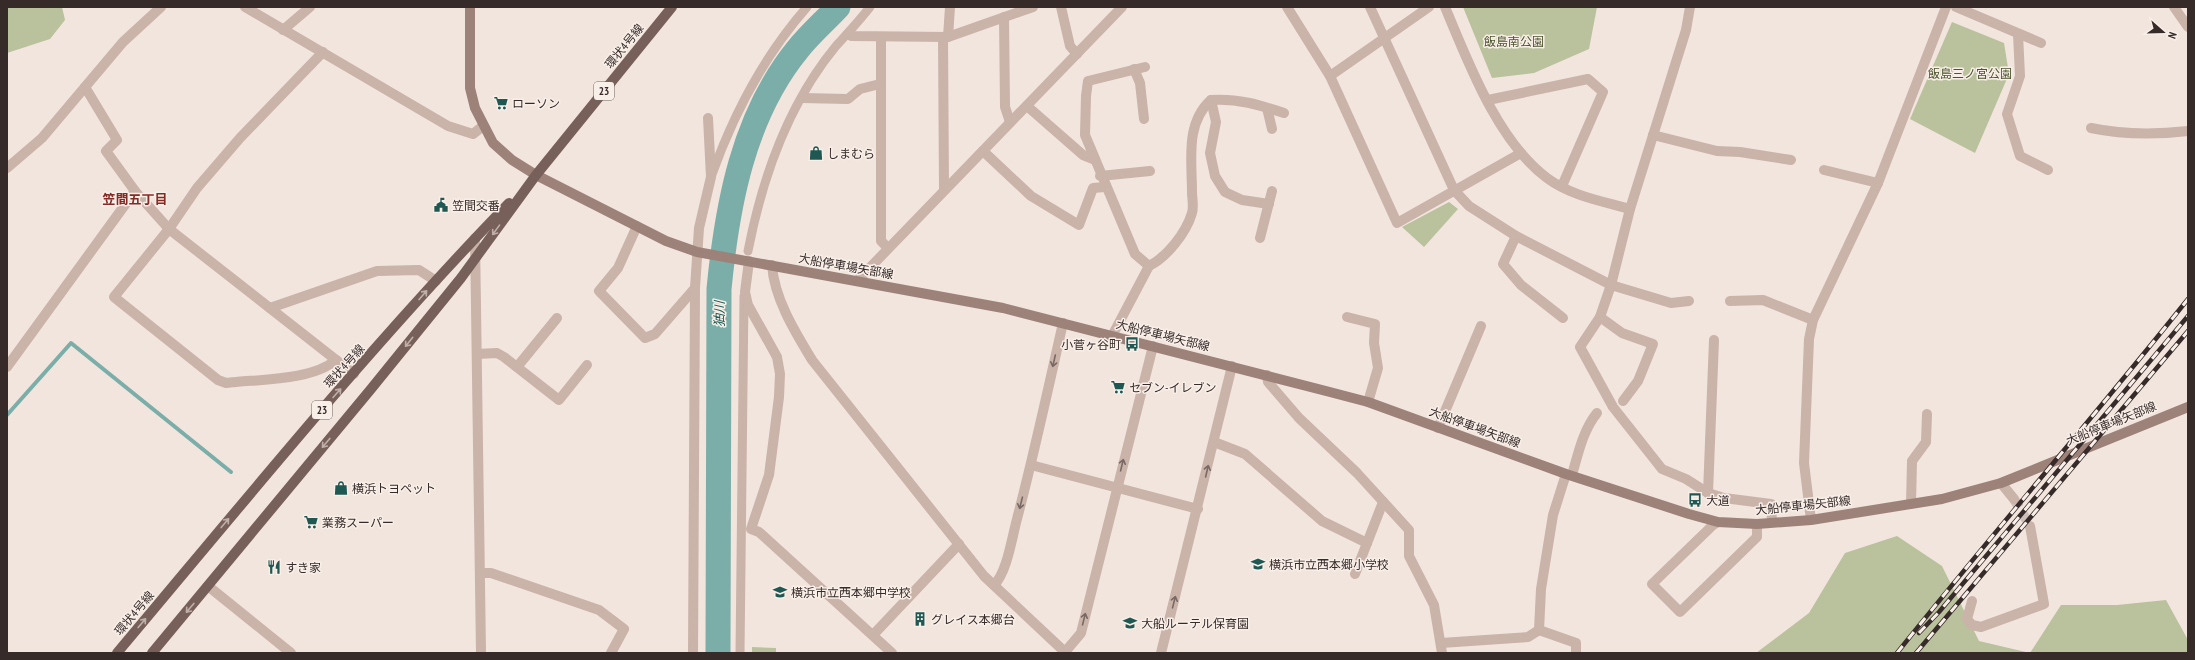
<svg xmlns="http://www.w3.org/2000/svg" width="2195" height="660" viewBox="0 0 2195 660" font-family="'PT Sans Narrow','Noto Sans JP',sans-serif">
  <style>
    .green { fill: #bac19d }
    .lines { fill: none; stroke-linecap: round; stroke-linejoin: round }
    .stream { stroke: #7caea9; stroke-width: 4 }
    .river { stroke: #7caea9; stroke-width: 25 }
    .minor-tunnel { stroke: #cdc0b9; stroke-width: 10; stroke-dasharray: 10 5; stroke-linecap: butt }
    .pedestrian { stroke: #cab3a9; stroke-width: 9 }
    .minor { stroke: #cab3a9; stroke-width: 10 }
    .tertiary { stroke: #cab3a9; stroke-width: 10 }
    .secondary { stroke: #9d827a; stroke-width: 10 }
    .primary { stroke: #78605a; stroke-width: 10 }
    .rail-casing { stroke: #372b29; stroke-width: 4.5 }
    .rail { stroke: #f9efe9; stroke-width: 3; stroke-dasharray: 9; stroke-linecap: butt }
    .oneway { stroke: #bfafa9 }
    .oneway2 { stroke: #796863 }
    .labels { text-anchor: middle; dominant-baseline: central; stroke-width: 3; stroke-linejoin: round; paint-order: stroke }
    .shield { fill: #f9efe9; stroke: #716663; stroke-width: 1 }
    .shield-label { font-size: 11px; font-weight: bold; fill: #372b29 }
    .park-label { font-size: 12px; fill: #4c552d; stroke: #f9efe9 }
    .street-label { font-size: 12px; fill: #372b29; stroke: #f9efe9 }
    .poi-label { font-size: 12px; fill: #372b29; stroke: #f9efe9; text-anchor: start }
    .neighbourhood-label { font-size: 13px; font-weight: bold; fill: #842b23; stroke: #f9efe9 }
    .water-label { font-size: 13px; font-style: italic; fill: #1f5853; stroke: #f9efe9 }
  </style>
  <rect width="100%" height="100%" fill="#f2e5dd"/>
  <g class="green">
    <polygon points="7,7 62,7 65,20 50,39 7,53"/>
    <polygon points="1463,7 1597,7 1589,49 1534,73 1492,78"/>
    <polygon points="1952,22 2004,43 2009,74 1975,153 1910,119"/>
    <polygon points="1449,202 1458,209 1424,247 1402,227"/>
    <polygon points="1897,536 1942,566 1979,641 2030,653 2061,605 2117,605 2166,600 2188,640 2188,653 1756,653 1809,613 1845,553"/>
    <polygon points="752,647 776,648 776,653 752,653"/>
  </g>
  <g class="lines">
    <polyline class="stream" points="7,415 71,343 231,472"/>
    <path class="river" d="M718 653 719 289C727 206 743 116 798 49 810 34 825 21 838 7"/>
    <polyline class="minor-tunnel" points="2014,499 2030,526"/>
    <g class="pedestrian">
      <path d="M711 177C733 115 763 57 807 7"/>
      <path d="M748 251C762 179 788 104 836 46 848 33 859 21 870 7"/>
      <polyline points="740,653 744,296"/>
    </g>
    <g class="minor">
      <polyline points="1061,7 1070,46 1077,54"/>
      <polyline points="1287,7 1330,76 1397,223 1521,153"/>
      <polyline points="1370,7 1454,190 1469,206 1516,236 1611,285 1671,303 1689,301"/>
      <path d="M1445 7C1468 62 1498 142 1547 178 1571 196 1602 201 1630 209"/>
      <polyline points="1690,7 1686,30 1630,209 1611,285 1600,317 1580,347 1613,407 1662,469 1686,479 1708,493 1724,498 1771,504 1772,522"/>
      <polyline points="1956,7 2041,43"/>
      <polyline points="2174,7 2188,27"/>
      <polyline points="1004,17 1005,107 1010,122"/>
      <polyline points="283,30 310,7"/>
      <polyline points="849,34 851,36 948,37 1033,7"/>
      <polyline points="2018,34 2020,76 2007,114 2020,156 2048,170"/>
      <polyline points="943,37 944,190"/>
      <polyline points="948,37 950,7"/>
      <polyline points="881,38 881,241 888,248"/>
      <path d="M323 52 240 138 197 188 169 229 114 297 218 380 226 383C259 379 311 381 336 360"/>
      <polyline points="1145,67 1088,81 1086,96 1085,135 1135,254 1149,266"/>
      <polyline points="1134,69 1140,83 1144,119"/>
      <polyline points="1330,76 1429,7"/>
      <polyline points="85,87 117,140 106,151 135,191 169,229 354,374"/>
      <polyline points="802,98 848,99 860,89 880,84"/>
      <polyline points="1211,100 1216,122 1210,153 1215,176 1225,192 1242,200 1269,204"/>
      <polyline points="1488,100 1588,79 1603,92 1562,186"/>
      <polyline points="1027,106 1083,155 1093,159"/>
      <polyline points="1267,108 1272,129"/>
      <path d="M2091 128C2124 135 2154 135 2188 131"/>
      <polyline points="1653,135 1717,151 1740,152 1791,160"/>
      <polyline points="983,151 1031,196 1079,225 1093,188 1105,187"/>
      <polyline points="7,168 42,138 123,42 161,7"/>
      <polyline points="1824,170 1878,183"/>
      <polyline points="1100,176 1150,171"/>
      <polyline points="637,226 618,268 599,291 645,338 655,334 695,288"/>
      <polyline points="1516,236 1503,264 1521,285 1563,318"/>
      <polyline points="1260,238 1272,191"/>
      <polyline points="749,261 745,292 748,305 777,357 780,374 779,397 769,475 751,529 759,532 892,653"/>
      <path d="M772 265C774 298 795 332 812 360L984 576 1066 653"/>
      <polyline points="857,281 1122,7"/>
      <polyline points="1730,301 1763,300 1813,320"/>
      <polyline points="270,308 377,271 419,270 436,281"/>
      <polyline points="1347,317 1375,324 1374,343 1378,368 1368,402"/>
      <polyline points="1600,317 1622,333 1653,344 1638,381 1623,401"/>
      <path d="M1112 336 1149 266C1167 257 1186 233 1192 213 1194 207 1192 198 1192 192 1192 161 1185 123 1211 100 1237 98 1260 105 1284 113"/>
      <polyline points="477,354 497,353 504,357 559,400 587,365"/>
      <polyline points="7,367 135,191"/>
      <polyline points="517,367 557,318"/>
      <polyline points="1267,375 1268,382 1299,418 1357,473 1409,530 1409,556 1434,605 1442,653"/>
      <polyline points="1438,428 1481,326"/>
      <polyline points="1214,442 1245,454 1322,521 1367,543"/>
      <polyline points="1031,465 1198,509"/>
      <path d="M1572 475C1578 454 1583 430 1597 413"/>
      <polyline points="2001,483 2014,499"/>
      <polyline points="1708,493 1714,340"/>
      <polyline points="1911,504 1912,461 1926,442 1927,414"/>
      <polyline points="1811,520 1804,463 1809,339 1813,320 1878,183 1946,7"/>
      <polyline points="1718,522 1713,525 1652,584 1680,612 1757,537 1757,524"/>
      <polyline points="480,573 491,573 599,610 624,629 611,653"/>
      <polyline points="1355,574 1383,502"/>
      <path d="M994 585C1007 573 1012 537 1017 519 1034 454 1048 389 1063 323"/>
      <polyline points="208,586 291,653"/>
      <polyline points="1972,601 1967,619 1972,625 1981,627 2044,604 2030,526"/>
      <polyline points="1539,630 1576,643 1576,653"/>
      <polyline points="873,635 959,544"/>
      <polyline points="1441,643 1528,637 1539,630 1541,589 1553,515 1566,474"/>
      <polyline points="1065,652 1081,633 1153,346"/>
      <polyline points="693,653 695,288 699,228 711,177 708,118"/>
      <polyline points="1161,653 1232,366"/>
    </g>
    <g class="tertiary">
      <polyline points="245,7 448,126 473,134 483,126"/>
      <polyline points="475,238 481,653"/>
    </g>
    <polyline class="secondary" points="470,7 470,88 475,108 493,143 512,160 536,175 666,241 697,252 1003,308 1326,391 1368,402 1566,474 1689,514 1718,522 1757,524 1811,520 1942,499 2001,483 2188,407"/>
    <g class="primary">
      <path d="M117 653C245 501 371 345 509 203"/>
      <polyline points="152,653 371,389 461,278 536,175 672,7"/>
    </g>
    <defs>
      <g id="rail">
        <polyline points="1919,633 1939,612 2188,316"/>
        <path d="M1897 653C1992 534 2093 418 2188 299"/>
        <polyline points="1916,653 2188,331"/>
      </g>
    </defs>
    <use href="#rail" class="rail-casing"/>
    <use href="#rail" class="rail"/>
  </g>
  <defs><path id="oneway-shaft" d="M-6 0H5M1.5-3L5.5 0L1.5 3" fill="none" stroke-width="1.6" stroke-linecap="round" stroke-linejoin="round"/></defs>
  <g class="oneway">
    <use href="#oneway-shaft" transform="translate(496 230) rotate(126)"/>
    <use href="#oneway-shaft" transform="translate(423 295) rotate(-49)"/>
    <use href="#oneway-shaft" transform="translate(409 342) rotate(129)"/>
    <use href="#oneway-shaft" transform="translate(337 393) rotate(-48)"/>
    <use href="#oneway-shaft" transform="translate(326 443) rotate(130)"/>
    <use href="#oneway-shaft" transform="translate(225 523) rotate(-50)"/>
    <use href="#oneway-shaft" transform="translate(190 608) rotate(130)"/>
    <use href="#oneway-shaft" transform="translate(142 623) rotate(-50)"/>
  </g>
  <g class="oneway2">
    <use href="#oneway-shaft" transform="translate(1054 361) rotate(103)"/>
    <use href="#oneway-shaft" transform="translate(1122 465) rotate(-76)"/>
    <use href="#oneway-shaft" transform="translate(1207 471) rotate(-77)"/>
    <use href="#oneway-shaft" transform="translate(1021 503) rotate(104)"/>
    <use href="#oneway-shaft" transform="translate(1174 602) rotate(-76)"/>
    <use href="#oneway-shaft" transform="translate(1084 619) rotate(-76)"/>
  </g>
  <defs>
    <symbol id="supermarket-bare" viewBox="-9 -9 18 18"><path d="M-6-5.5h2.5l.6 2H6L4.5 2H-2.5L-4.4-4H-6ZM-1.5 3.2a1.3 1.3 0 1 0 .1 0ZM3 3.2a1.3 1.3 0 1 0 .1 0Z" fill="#1f5853" stroke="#f9efe9" stroke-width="2.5" paint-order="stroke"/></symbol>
    <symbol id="shop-bare" viewBox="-9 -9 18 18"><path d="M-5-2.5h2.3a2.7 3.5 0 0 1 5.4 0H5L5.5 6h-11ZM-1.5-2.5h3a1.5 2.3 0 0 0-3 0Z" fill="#1f5853" stroke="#f9efe9" stroke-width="2.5" paint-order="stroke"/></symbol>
    <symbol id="civic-bare" viewBox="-9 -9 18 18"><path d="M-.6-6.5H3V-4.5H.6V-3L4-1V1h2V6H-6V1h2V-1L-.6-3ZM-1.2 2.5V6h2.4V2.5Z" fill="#1f5853" stroke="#f9efe9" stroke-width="2.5" paint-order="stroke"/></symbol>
    <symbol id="bus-bare" viewBox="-9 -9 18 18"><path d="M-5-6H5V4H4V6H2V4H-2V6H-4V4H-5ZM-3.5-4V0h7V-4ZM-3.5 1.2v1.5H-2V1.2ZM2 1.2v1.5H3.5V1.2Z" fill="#1f5853" stroke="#f9efe9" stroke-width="2.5" paint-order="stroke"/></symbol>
    <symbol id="school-bare" viewBox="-9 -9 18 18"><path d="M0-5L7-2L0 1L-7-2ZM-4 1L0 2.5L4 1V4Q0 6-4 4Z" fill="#1f5853" stroke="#f9efe9" stroke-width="2.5" paint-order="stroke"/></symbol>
    <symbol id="restaurant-bare" viewBox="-9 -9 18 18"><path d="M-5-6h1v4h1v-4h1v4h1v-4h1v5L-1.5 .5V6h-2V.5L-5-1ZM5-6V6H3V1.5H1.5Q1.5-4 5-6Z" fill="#1f5853" stroke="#f9efe9" stroke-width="2.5" paint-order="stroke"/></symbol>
    <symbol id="building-bare" viewBox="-9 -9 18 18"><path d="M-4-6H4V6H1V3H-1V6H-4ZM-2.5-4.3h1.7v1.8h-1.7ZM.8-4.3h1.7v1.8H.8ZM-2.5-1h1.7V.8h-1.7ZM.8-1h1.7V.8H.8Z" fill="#1f5853" stroke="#f9efe9" stroke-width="2.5" paint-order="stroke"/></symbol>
  </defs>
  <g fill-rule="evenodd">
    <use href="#supermarket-bare" x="491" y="93" width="20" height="20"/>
    <use href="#shop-bare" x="806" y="143" width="20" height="20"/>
    <use href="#civic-bare" x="431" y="195" width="20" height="20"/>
    <use href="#bus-bare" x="1122" y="334" width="20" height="20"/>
    <use href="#supermarket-bare" x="1108" y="377" width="20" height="20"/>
    <use href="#shop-bare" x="331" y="478" width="20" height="20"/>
    <use href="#bus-bare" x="1685" y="490" width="20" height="20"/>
    <use href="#supermarket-bare" x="301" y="512" width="20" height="20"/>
    <use href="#school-bare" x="1248" y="554" width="20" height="20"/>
    <use href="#restaurant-bare" x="264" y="557" width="20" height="20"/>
    <use href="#school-bare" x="770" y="582" width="20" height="20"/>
    <use href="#building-bare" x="910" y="609" width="20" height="20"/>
    <use href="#school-bare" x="1120" y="613" width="20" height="20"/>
  </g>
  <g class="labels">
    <g class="shield">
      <rect x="594" y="82" width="20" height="18" rx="3"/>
      <rect x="312" y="401" width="20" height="18" rx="3"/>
    </g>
    <g class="shield-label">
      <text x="604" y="91">23</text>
      <text x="322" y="410">23</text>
    </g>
    <g class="park-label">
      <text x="1514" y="41">飯島南公園</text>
      <text x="1970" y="73">飯島三ノ宮公園</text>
    </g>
    <g class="street-label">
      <text transform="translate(624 46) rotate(-51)">環状4号線</text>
      <text transform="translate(846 266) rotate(10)">大船停車場矢部線</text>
      <text transform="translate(1163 335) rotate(14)">大船停車場矢部線</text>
      <text transform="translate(344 366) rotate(-48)">環状4号線</text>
      <text transform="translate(2111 423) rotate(-22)">大船停車場矢部線</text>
      <text transform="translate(1475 427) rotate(20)">大船停車場矢部線</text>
      <text transform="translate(1803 505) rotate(-6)">大船停車場矢部線</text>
      <text transform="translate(134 613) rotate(-50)">環状4号線</text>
    </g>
    <g class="poi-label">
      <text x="512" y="103">ローソン</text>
      <text x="827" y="153">しまむら</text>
      <text x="452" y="205">笠間交番</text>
      <text x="1121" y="344" text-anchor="end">小菅ヶ谷町</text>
      <text x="1129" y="387">セブン-イレブン</text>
      <text x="352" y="488">横浜トヨペット</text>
      <text x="1706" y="500">大道</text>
      <text x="322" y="522">業務スーパー</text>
      <text x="1269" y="564">横浜市立西本郷小学校</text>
      <text x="285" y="567">すき家</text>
      <text x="791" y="592">横浜市立西本郷中学校</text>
      <text x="931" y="619">グレイス本郷台</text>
      <text x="1141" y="623">大船ルーテル保育園</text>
    </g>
    <g class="neighbourhood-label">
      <text x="135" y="199">笠間五丁目</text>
    </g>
    <g class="water-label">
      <text transform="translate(719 314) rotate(-90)">㹨川</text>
    </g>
  </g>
  <rect width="2195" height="660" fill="none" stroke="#372b29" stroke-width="16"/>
  <g transform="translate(2163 32) rotate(110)" stroke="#f9efe9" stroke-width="3" paint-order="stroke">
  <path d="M0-3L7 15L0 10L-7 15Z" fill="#372b29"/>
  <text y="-6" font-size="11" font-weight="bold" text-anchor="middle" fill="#372b29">N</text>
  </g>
</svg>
